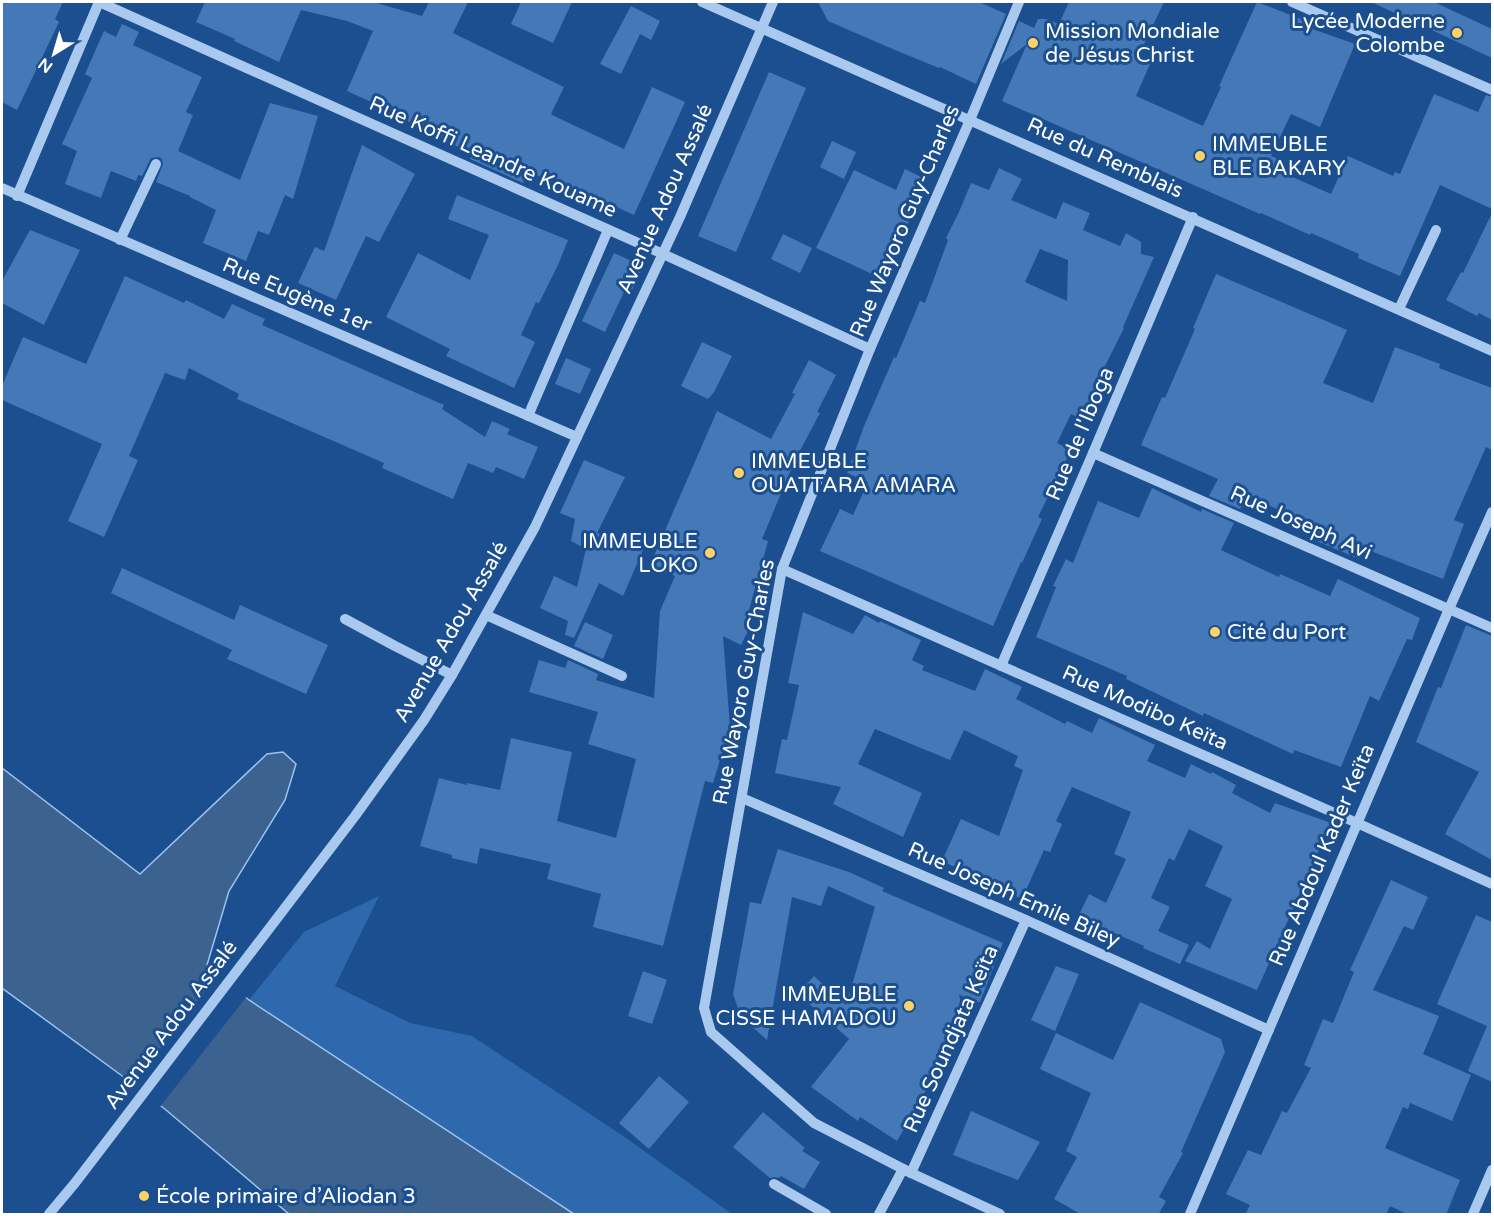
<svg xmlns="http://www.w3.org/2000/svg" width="1494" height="1216" viewBox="0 0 1494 1216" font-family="'Varela Round',sans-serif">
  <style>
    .green { fill: #2e69ad }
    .water { fill: #3c6290; stroke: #9cc4f0; stroke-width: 1.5 }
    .pier { fill: #1b4f8f }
    .building { fill: #4478b7; fill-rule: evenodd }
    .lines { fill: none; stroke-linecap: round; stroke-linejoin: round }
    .minor { stroke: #a9c9ee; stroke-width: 10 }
    .poi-dot { fill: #ffd166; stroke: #1b4f8f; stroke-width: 2 }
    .labels { text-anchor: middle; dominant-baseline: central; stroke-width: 6; stroke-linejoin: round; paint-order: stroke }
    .poi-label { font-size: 21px; fill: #fff; stroke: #1b4f8f; text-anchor: start }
    .street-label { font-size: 21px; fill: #fff; stroke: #1b4f8f }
  </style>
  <rect width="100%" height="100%" fill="#1b4f8f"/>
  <polygon class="green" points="379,896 335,986 410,1023 472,1036 629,1140 732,1214 574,1214 249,1000 304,932"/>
  <polygon class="water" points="283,752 296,764 285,800 229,891 207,965 249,1000 574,1214 289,1214 166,1110 125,1078 2,988 2,768 140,874 267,754"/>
  <polygon class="pier" points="220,972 248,995 159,1108 131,1086"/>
  <g class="building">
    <polygon points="2,2 63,2 55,19 59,22 17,110 2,102"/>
    <polygon points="205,2 373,2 422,16 429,2 468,2 453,33 564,87 551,114 552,115 624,149 652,87 685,102 634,215 597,198 595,202 528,171 523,183 470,159 472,154 390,112 391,111 347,91 373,31 347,21 301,10 279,62 234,41 235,39 196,22"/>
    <polygon points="521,2 572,2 553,43 511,24"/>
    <polygon points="818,2 979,2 1006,14 976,84 940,67 939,68 895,50 828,21"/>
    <polygon points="1069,2 1164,2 1137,59 1150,64 1136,96 1203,126 1221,87 1219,86 1257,2 1306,21 1304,26 1355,44 1320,127 1291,114 1271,156 1283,161 1279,171 1331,194 1348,156 1393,176 1395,172 1400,174 1434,94 1478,112 1486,95 1492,97 1492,209 1440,185 1400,276 1358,258 1359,254 1311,233 1310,235 1261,213 1260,214 1002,101 1027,44 1001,64 1019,21 1034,28 1038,19 1046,19 1059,24"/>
    <polygon points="1371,2 1434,2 1492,29 1492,58"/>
    <polygon points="631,6 660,21 651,40 640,34 621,74 600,64"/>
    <polygon points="122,24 139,32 133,45 202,77 186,112 193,115 178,151 240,180 270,103 318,116 293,199 285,195 269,235 258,231 246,261 203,243 216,210 190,197 190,196 156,182 163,164 162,159 159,157 151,158 142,176 138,175 136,181 111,171 101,198 65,184 77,151 62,144 92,78 85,74 104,31 116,37"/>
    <polygon points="769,72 806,88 736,252 698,236"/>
    <polygon points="832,141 856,152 844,179 820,167"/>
    <polygon points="362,145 415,174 379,242 366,236 336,300 298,283 315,247 324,251"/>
    <path d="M999 168 1022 179 1011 200 1056 219 1063 202 1090 213 1083 230 1120 246 1126 233 1141 242V254L1154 257 1123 327 1124 328 1098 380 1100 381 1085 420 1071 414 1057 443 1071 450 1038 517 1042 519 1022 563 1021 562 993 626 820 551 840 509 853 515 868 482 847 473 864 426 894 357 896 358 920 301 925 303 948 240 946 238 959 212 971 183 989 190ZM1040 249 1068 260 1067 301 1025 282Z"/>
    <polygon points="905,169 921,177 913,198 918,200 883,279 816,248 854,170 896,190"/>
    <polygon points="457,195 568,240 558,265 539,303 536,302 521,335 535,342 514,388 446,356 450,349 386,317 418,253 470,280 489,235 448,219"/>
    <polygon points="1492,213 1492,320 1479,313 1477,316 1446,300 1461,272 1463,273"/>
    <polygon points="30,230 80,250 44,325 2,303 2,281"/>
    <polygon points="783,234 812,248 800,273 771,259"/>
    <polygon points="614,253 643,266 631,292 625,290 605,332 582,321"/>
    <polygon points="1216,274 1347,330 1323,383 1373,403 1395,347 1440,364 1439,368 1492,388 1492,450 1486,447 1454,520 1464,524 1443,579 1363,548 1359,559 1312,539 1318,525 1247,497 1240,509 1209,496 1218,479 1141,445 1162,397 1165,398 1195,329 1193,328"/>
    <polygon points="125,276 184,303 186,300 224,319 232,304 265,319 262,325 444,405 442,409 485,437 492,421 510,429 507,434 538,447 524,479 496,467 493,473 468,463 453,499 382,468 384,463 237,399 239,394 189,368 185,380 165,373 129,456 138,460 104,537 68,521 102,444 2,400 2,386 23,337 86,364"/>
    <polygon points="702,342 732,356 714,392 708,399 681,386"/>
    <polygon points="566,358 591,369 580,394 555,384"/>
    <polygon points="809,360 836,375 817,412 820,413 795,460 762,539 768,541 745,625 750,627 741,645 723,636 730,727 713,783 705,781 663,946 593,927 601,894 547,879 551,864 480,848 477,864 452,858 452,855 420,846 439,778 467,785 467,783 500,790 511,738 572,752 557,821 616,838 636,759 588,744 598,712 529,692 539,660 565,668 568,660 598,674 596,680 654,698 660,611 675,576 650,565 717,411 771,439 795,394 792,393"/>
    <polygon points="584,460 625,477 597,533 643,550 623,596 599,583 574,638 565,635 568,621 540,608 554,576 577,587 586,549 571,541 575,519 560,513"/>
    <polygon points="1152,488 1201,512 1202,509 1234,523 1221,550 1279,577 1280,574 1330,596 1338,579 1420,618 1412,640 1407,639 1379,701 1370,696 1341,767 1294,750 1293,754 1204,713 1203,716 1126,679 1127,676 1036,637 1056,587 1053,586 1066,559 1073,563 1098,501 1139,518"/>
    <polygon points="122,568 234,620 240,605 328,645 306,694 227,659 232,650 111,593"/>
    <polygon points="803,612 853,634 865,615 879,623 880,621 921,640 912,660 924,666 922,670 975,691 985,669 1022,687 1016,699 1065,724 1067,721 1092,733 1099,718 1155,745 1147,761 1185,778 1191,764 1211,774 1212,772 1236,785 1232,793 1270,813 1275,803 1331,823 1257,990 1185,961 1197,941 1210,949 1232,899 1205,886 1223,846 1189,829 1174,861 1169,858 1151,898 1170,907 1158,931 1189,945 1180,964 1143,948 1144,946 1078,917 1089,894 1106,903 1126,859 1114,854 1131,812 1072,787 1056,821 1062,824 1050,852 1044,850 1022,899 942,861 961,819 999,836 1023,770 1014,766 1018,756 964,730 950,760 875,729 858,764 922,793 903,837 833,804 841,787 775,773 782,739 787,740 799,685 788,683"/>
    <polygon points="585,622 613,635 603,659 574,646"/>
    <polygon points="1466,625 1492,636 1492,860 1445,834 1479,772 1416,742 1438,687 1441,688"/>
    <polygon points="778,849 849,872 884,888 882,891 1003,943 980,1002 971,1002 959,994 965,1023 897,1141 860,1117 858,1121 811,1087 849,1039 798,994 814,976 846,1005 875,907 828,886 821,906 792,897 767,1040 741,1017 733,994 750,902 761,904"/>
    <polygon points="1391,880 1428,897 1413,930 1404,926 1373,990 1439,1016 1423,1054 1471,1075 1452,1121 1410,1103 1408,1109 1403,1107 1385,1148 1460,1180 1446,1215 1409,1215 1390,1206 1386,1215 1245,1215 1250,1205 1226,1194 1248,1150 1261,1155 1282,1111 1287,1113 1311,1068 1304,1065 1323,1019 1333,1023 1354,972 1350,970"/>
    <polygon points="1476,915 1492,922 1492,1082 1468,1071 1487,1026 1437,1004"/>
    <polygon points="1056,966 1079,974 1055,1031 1031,1020"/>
    <polygon points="643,971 667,980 652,1024 628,1016"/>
    <polygon points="1140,1002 1221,1039 1225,1052 1181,1152 1183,1153 1159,1197 1166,1201 1158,1215 1082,1215 1054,1199 1077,1157 1066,1151 1091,1093 1040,1069 1056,1033 1113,1060"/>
    <polygon points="659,1076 689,1102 649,1149 619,1123"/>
    <polygon points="971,1111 1040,1142 1018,1180 953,1155"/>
    <polygon points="763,1112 805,1148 802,1151 820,1162 804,1189 781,1176 779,1178 775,1177 770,1178 733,1147"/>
  </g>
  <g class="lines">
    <g class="minor">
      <polyline points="99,2 663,254 870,349"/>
      <polyline points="702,2 1492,351"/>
      <polyline points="1292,2 1492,90"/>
      <polyline points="2,188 577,437"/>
      <polyline points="17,196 99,2"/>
      <polyline points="120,240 156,164"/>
      <polyline points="1399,309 1436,230"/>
      <polyline points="528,416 608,230"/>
      <polyline points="1093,453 1492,628"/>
      <polyline points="782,569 1357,823 1492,884"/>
      <polyline points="486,615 622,676"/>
      <polyline points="345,619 395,646 452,675"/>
      <polyline points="1001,666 1093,453 1193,217"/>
      <polyline points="742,798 1026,920 1269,1030"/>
      <polyline points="911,1173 1026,920"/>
      <polyline points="774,1184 826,1214"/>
      <polyline points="49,1214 75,1183 355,816 424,720 452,675 535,527 680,217 773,2"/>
      <polyline points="879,1214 903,1169"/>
      <polyline points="1000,1214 911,1173 814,1123 711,1032 704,1008 782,569 870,349 970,120 1019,2"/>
      <polyline points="1190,1214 1449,609 1492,512"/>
      <polyline points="1473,1214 1492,1170"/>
    </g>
  </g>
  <g class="poi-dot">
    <circle cx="1457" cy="33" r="6"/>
    <circle cx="1033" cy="43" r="6"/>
    <circle cx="1200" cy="156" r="6"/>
    <circle cx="739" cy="473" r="6"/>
    <circle cx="710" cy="553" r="6"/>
    <circle cx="1215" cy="632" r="6"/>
    <circle cx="909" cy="1006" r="6"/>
    <circle cx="144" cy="1196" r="6"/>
  </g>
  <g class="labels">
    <g class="poi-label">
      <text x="1445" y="21" text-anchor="end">Lycée Moderne<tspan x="1445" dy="24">Colombe</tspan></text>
      <text x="1045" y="31">Mission Mondiale<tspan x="1045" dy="24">de Jésus Christ</tspan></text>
      <text x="1212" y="144">IMMEUBLE<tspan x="1212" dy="24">BLE BAKARY</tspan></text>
      <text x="751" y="461">IMMEUBLE<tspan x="751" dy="24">OUATTARA AMARA</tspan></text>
      <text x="698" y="541" text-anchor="end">IMMEUBLE<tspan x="698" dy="24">LOKO</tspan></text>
      <text x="1227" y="632">Cité du Port</text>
      <text x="897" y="994" text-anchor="end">IMMEUBLE<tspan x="897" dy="24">CISSE HAMADOU</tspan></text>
      <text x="156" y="1196">École primaire d’Aliodan 3</text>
    </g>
    <g class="street-label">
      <text transform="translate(493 157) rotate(24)">Rue Koffi Leandre Kouame</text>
      <text transform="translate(1105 158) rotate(24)">Rue du Remblais</text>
      <text transform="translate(665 199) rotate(-66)">Avenue Adou Assalé</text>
      <text transform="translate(905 221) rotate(-67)">Rue Wayoro Guy-Charles</text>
      <text transform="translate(297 295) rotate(23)">Rue Eugène 1er</text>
      <text transform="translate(1080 434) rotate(-67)">Rue de l'Iboga</text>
      <text transform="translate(1301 523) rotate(24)">Rue Joseph Avi</text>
      <text transform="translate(451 632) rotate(-60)">Avenue Adou Assalé</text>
      <text transform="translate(744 682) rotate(-79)">Rue Wayoro Guy-Charles</text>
      <text transform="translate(1145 708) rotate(24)">Rue Modibo Keïta</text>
      <text transform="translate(1322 855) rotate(-67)">Rue Abdoul Kader Keïta</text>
      <text transform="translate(1014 895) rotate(24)">Rue Joseph Emile Biley</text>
      <text transform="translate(171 1025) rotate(-53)">Avenue Adou Assalé</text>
      <text transform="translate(951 1039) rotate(-66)">Rue Soundjata Keïta</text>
    </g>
  </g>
  <rect width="1494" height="1216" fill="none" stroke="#ffffff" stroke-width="6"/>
  <g transform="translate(54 54) rotate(217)" stroke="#1b4f8f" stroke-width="4.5" paint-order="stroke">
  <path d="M0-4.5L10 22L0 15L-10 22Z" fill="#ffffff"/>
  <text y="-9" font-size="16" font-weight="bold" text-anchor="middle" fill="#ffffff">N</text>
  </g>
</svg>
